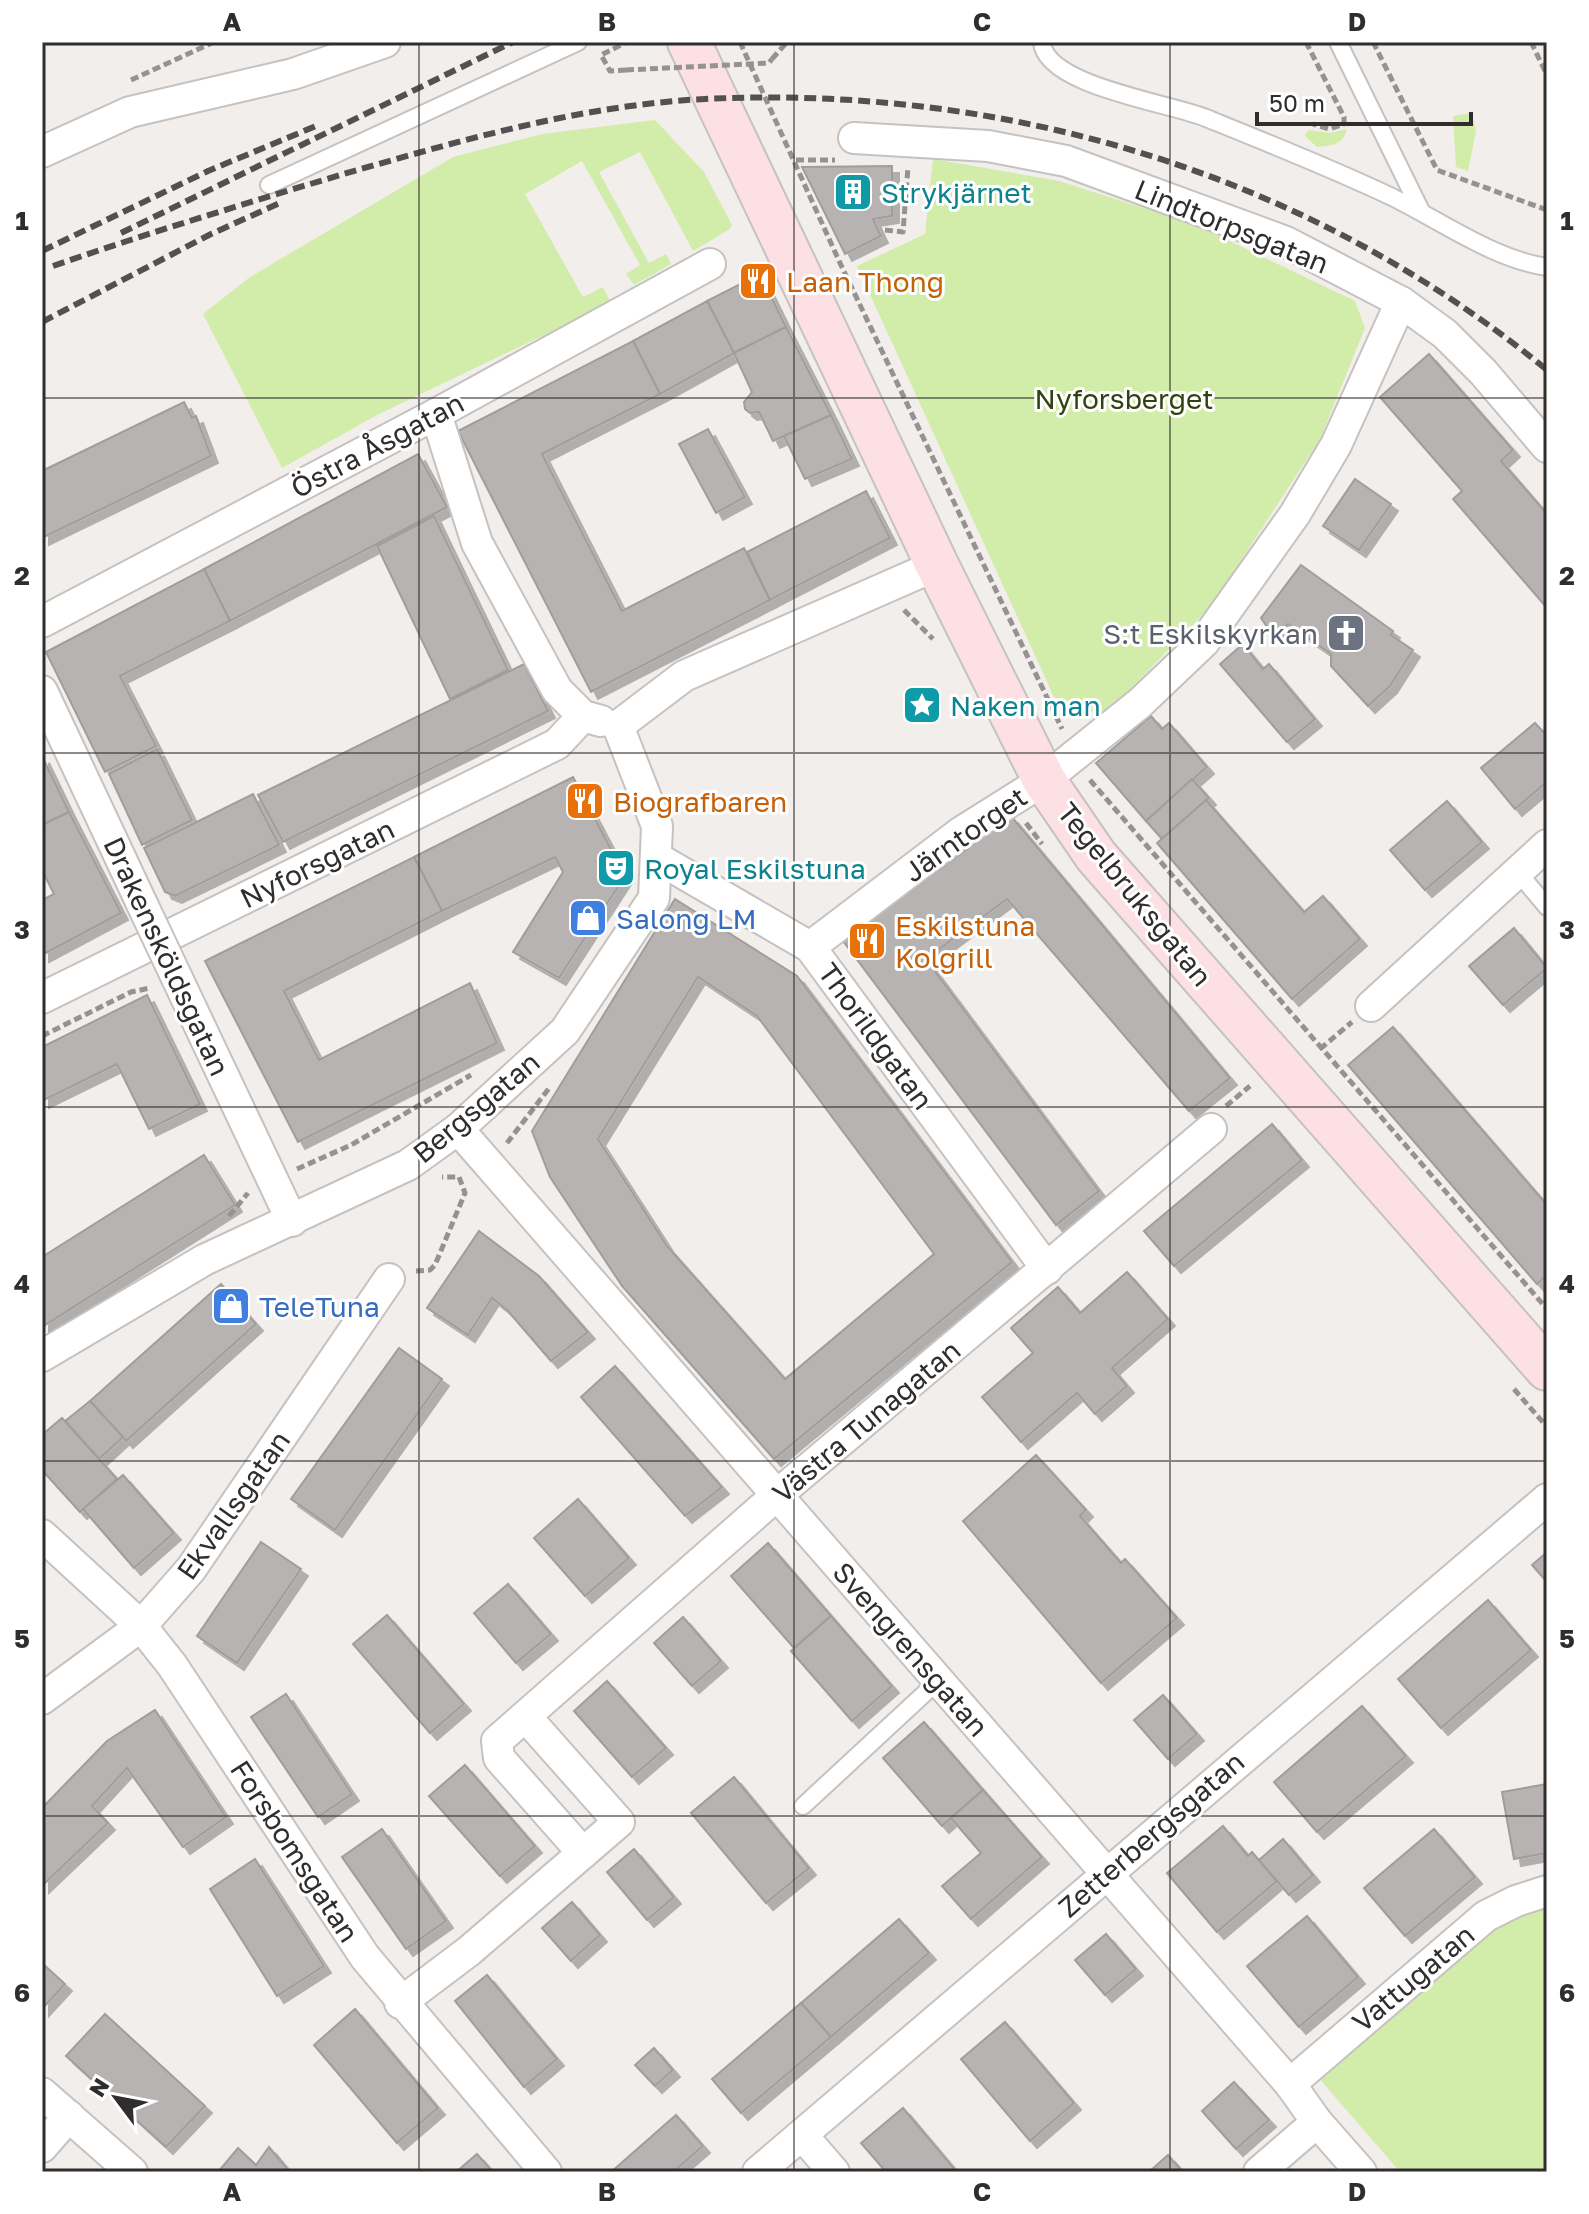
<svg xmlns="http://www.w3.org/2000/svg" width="1589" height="2214" viewBox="0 0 1589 2214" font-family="'Golos Text',sans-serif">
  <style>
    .green { fill: #d2eca9 }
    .building { fill: #b6b3b2; stroke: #a09d9b; stroke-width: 2; fill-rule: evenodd; filter: url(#shadow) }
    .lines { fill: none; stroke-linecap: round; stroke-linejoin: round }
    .lane-casing { stroke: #c5c2c0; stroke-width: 20 }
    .street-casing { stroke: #c5c2c0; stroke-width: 34 }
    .secondary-casing { stroke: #c5c2c0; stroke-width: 46 }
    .path { stroke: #959291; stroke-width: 5; stroke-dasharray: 8 4; stroke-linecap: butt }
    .lane { stroke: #fff; stroke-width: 16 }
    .street { stroke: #fff; stroke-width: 30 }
    .secondary { stroke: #fce0e4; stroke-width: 42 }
    .rail { stroke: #535150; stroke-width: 6; stroke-dasharray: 12 6; stroke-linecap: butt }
    .street-bridge-casing { stroke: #c5c2c0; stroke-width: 34; stroke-linecap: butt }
    .path-bridge { stroke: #959291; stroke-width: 5; stroke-dasharray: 8 4; stroke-linecap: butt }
    .street-bridge { stroke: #fff; stroke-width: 30 }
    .grid { fill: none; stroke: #2f2d2d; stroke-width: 2; stroke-opacity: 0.55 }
    .labels { text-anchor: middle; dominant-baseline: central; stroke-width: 6; stroke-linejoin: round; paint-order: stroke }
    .culture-label { font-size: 28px; fill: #0d838f; stroke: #fff; text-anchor: start }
    .street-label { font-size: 28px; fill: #2f2d2d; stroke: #fff }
    .food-label { font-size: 28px; fill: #c56008; stroke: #fff; text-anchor: start }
    .park-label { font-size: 28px; fill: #31420f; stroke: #fff }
    .worship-label { font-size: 28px; fill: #5b616d; stroke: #fff; text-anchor: end }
    .shop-label { font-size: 28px; fill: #366cbe; stroke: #fff; text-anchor: start }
    .neatline { fill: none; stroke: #2f2d2d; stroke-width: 3 }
    .grid-label { font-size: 26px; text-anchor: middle; font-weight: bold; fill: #2f2d2d }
  </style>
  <defs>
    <filter id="shadow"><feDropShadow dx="7" dy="7" stdDeviation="0" flood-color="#0004"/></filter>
  </defs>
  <rect width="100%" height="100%" fill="#f2eeec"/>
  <g class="green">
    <polygon points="1472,113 1476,131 1468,171 1456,167 1453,116"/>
    <polygon points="655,120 704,172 732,225 730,229 693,251 640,152 599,172 649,263 666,254 671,264 634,285 626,274 640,265 582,161 525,194 583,297 603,287 611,303 377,415 282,468 203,314 250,277 453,157 542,134"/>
    <path d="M1347 129C1343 145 1331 146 1317 147L1305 136 1308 130 1330 133Z"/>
    <polygon points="933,159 1059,181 1194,224 1355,301 1365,328 1320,439 1212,605 1104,716 1054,697 857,266 925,234"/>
    <polygon points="1547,1907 1547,2172 1400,2172 1318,2077 1489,1929"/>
  </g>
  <g class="building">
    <polygon points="892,166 892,216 873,219 881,236 845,254 802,167"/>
    <polygon points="760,274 786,327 734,353 707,301"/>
    <polygon points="707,301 734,353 660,394 633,341"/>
    <polygon points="786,327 831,415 773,441 759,412 750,413 745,409 744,402 752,392 734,353"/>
    <polygon points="633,341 660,394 542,454 622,611 744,548 770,600 591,692 458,431"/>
    <polygon points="1429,354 1513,450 1501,461 1547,514 1547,608 1453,499 1462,491 1380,397"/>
    <polygon points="184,402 192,418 196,416 211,456 42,538 42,471"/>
    <polygon points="831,415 852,459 805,479 784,436"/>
    <polygon points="708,429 745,497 716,513 679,444"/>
    <polygon points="418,454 447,507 230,621 204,569"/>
    <polygon points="1355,479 1391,504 1359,550 1323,526"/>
    <polygon points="866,491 890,538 770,600 747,552"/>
    <polygon points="434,516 508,670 450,699 377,546"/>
    <polygon points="1301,565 1393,631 1391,635 1413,650 1390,686 1368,706 1331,666 1331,654 1288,624 1274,637 1261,618"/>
    <polygon points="204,569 230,621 120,676 156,746 105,772 46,652"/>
    <polygon points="1243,644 1263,669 1269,664 1315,719 1287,742 1220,664"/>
    <polygon points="524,664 548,711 283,842 258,795"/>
    <polygon points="1151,716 1162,729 1169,723 1207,767 1146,821 1096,763"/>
    <polygon points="1535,723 1547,736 1547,782 1515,809 1481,768"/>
    <polygon points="157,749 192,820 142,845 109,774"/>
    <polygon points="42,756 69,812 42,825"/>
    <polygon points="573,777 625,876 559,978 513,952 563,872 555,857 442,911 414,857"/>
    <polygon points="1192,779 1209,798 1162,839 1146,821"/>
    <polygon points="253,794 279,845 175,896 165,892 144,848"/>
    <polygon points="1206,800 1304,912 1323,896 1360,939 1292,999 1157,843"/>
    <polygon points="1447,801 1482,842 1425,890 1390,850"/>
    <polygon points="69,812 121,913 42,955 42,900 54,894 42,870 42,825"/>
    <polygon points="1011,816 1230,1078 1189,1111 1007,899 926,959 1099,1191 1056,1225 843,941"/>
    <polygon points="414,857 442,911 284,991 319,1060 470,983 497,1043 298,1142 205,961"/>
    <path d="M675 899 797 976 1012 1262 774 1459 622 1286 550 1177 532 1131ZM698 977 757 1016 934 1254 785 1379 667 1246 598 1139Z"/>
    <polygon points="1514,928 1547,968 1503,1005 1469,966"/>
    <polygon points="147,995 200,1104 149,1129 117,1064 42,1101 42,1047"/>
    <polygon points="1393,1027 1547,1205 1547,1275 1537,1284 1348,1065"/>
    <polygon points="1272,1124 1302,1160 1174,1266 1144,1231"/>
    <polygon points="204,1155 235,1205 42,1327 42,1257"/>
    <polygon points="479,1231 539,1276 588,1332 551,1361 508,1311 492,1298 468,1335 427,1308"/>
    <polygon points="1127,1272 1168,1319 1112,1368 1127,1386 1095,1414 1077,1393 1021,1442 982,1397 1033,1353 1011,1328 1058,1287 1080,1313"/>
    <polygon points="221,1284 256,1324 126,1441 90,1401"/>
    <polygon points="399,1348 442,1379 335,1530 291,1499"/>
    <polygon points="615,1366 722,1487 685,1516 581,1397"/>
    <polygon points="90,1401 123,1437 99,1459 65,1421"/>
    <polygon points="62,1418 117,1479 80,1512 42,1470 42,1435"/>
    <polygon points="1036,1455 1086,1510 1080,1516 1121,1563 1125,1559 1177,1618 1101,1683 963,1521"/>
    <polygon points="123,1475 174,1533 134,1568 83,1509"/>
    <polygon points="578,1499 629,1558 585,1596 534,1538"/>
    <polygon points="261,1542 301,1569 237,1663 197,1636"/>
    <polygon points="768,1543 831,1616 794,1648 731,1576"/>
    <polygon points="1547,1552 1547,1582 1532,1565"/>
    <polygon points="508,1584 551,1634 516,1663 474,1613"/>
    <polygon points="1488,1600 1531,1650 1441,1728 1398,1679"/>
    <polygon points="387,1615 464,1704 430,1733 353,1644"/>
    <polygon points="831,1616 892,1686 852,1721 791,1651"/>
    <polygon points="683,1617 721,1661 692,1686 654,1643"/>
    <polygon points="607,1681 666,1748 632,1777 574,1711"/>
    <polygon points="286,1694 352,1794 318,1817 251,1717"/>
    <polygon points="1163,1695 1197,1734 1168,1759 1134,1720"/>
    <polygon points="1362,1706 1406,1756 1317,1832 1274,1782"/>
    <polygon points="155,1710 226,1817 183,1847 127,1768 92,1806 108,1823 42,1886 42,1808 107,1741"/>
    <polygon points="924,1722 983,1790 942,1826 883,1758"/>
    <polygon points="465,1765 535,1846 500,1876 429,1796"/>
    <polygon points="734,1777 809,1868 766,1903 691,1813"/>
    <polygon points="1547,1784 1547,1853 1514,1859 1502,1792"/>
    <polygon points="983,1790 1042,1857 971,1919 942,1886 981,1853 951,1818"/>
    <polygon points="1223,1826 1248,1856 1252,1852 1277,1881 1217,1932 1167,1873"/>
    <polygon points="382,1829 446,1921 406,1949 342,1857"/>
    <polygon points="1434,1829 1475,1877 1405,1936 1364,1888"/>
    <polygon points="1283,1839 1313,1875 1289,1895 1259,1860"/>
    <polygon points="634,1849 674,1897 647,1920 607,1872"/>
    <polygon points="255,1859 324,1966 277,1996 210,1889"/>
    <polygon points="572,1902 600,1935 571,1961 542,1928"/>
    <polygon points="1307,1916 1358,1977 1299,2027 1247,1966"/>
    <polygon points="899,1919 929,1953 831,2037 801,2003"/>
    <polygon points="1106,1934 1136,1969 1105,1995 1075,1960"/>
    <polygon points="42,1963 65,1984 42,2009"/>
    <polygon points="487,1975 557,2059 524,2087 455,2001"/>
    <polygon points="801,2003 831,2037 741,2113 712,2079"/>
    <polygon points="355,2009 438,2108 397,2143 314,2045"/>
    <polygon points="105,2014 205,2106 166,2147 66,2056"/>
    <polygon points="1005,2022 1074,2103 1030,2141 961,2059"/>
    <polygon points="654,2048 673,2070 655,2086 635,2065"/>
    <polygon points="1234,2082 1269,2120 1236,2149 1202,2111"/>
    <polygon points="903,2108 935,2146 957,2172 886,2172 861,2143"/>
    <polygon points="676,2115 703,2146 673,2172 611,2172"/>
    <polygon points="269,2147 290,2172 218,2172 238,2148 256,2165"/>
    <polygon points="477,2154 493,2172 456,2172"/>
    <polygon points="1168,2155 1183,2172 1149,2172"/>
  </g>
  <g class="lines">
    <defs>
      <g id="lane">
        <path d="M1042 42C1045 86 1170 103 1206 118 1268 143 1331 168 1392 197 1441 221 1493 259 1547 267"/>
        <polyline points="1338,42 1421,211"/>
        <polyline points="269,185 578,42"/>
        <polyline points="1517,871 1547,907"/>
        <polyline points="803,1806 938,1681"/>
      </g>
      <g id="street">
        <polyline points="854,138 988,146 1066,161 1286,242 1401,302 1445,334 1483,372 1547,447"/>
        <polyline points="42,152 130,112 293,74 385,42"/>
        <polyline points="436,414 477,543 557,690 583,716 601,721"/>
        <polyline points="42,622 436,414 710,264"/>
        <polyline points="42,691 142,904"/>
        <polyline points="618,726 684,676 937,565"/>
        <polyline points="657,858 810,947 1047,1269"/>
        <polyline points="810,947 960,833 1044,780 1140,703 1204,642 1295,514 1336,445 1401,302"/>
        <polyline points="176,976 292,1221"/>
        <polyline points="42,998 557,744 583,716"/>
        <polyline points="1371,1006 1547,845"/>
        <polyline points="458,1129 1290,2084 1317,2122 1361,2172"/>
        <polyline points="42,1356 204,1260 408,1165 458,1129 565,1031 654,898 657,826 618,726"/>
        <polyline points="42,1535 141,1626 172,1665 365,1957 546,2172"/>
        <polyline points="42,1699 141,1626 191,1569 389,1279"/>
        <polyline points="583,1853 499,1758 497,1741 777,1495 1211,1129"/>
        <polyline points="400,2003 469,1951 619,1822 526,1717"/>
        <polyline points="1290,2084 1486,1916 1516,1901 1547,1891"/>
        <polyline points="42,2093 132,2172"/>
        <polyline points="802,2135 834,2172"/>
        <polyline points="42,2147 69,2116"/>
        <polyline points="758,2172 1547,1499"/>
        <polyline points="1259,2172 1317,2122"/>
      </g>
      <polyline id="secondary" points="689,42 937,565 1044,780 1096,856 1547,1369"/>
    </defs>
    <use href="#lane" class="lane-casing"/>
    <use href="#street" class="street-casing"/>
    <use href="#secondary" class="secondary-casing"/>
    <g class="path">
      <polyline points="740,42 840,263 1062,729"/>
      <polyline points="1306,42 1344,117 1344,124 1329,129 1313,124"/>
      <polyline points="1373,42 1437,170 1547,210"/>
      <polyline points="1531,42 1547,75"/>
      <polyline points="772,59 787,42"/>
      <polyline points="626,70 610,71 601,55 627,42"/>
      <polyline points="131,80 214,42"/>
      <polyline points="796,160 835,160"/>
      <polyline points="885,230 903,232 908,167"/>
      <polyline points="904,610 933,639"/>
      <polyline points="1090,780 1547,1309"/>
      <polyline points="1026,823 1042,844"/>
      <polyline points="42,1036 131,992 150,988"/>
      <polyline points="1320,1049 1352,1022"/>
      <polyline points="1226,1106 1250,1086"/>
      <polyline points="507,1143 550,1087"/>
      <polyline points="297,1169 351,1145 471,1075"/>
      <polyline points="229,1216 248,1193"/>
      <polyline points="416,1271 430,1270 435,1265 465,1193 459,1177 442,1177"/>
      <polyline points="1514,1389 1547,1427"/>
    </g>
    <use href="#lane" class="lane"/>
    <use href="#street" class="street"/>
    <use href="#secondary" class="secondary"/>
    <g class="rail">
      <polyline points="121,233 513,42"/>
      <polyline points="42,251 208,171 316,126"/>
      <path d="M53 266C148 233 244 204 340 175 459 141 581 105 705 99 1009 84 1311 176 1547 370"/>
      <polyline points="42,322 211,234 282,202"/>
    </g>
    <defs>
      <polyline id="street-bridge" points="142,904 176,976"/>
    </defs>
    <use href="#street-bridge" class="street-bridge-casing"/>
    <polyline class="path-bridge" points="626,70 769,63 772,59"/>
    <use href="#street-bridge" class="street-bridge"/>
  </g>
  <path class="grid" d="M419 42V2172M794 42V2172M1170 42V2172M42 398H1547M42 753H1547M42 1107H1547M42 1461H1547M42 1816H1547"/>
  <defs>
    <symbol id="building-square" viewBox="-11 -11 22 22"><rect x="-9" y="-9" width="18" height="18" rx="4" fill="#0f9aa8" stroke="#fff"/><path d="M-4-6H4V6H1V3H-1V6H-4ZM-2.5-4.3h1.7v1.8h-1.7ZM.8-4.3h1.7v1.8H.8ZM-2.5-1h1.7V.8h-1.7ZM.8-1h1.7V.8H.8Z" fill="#fff"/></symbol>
    <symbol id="restaurant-square" viewBox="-11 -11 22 22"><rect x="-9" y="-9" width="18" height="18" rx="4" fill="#e8710a" stroke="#fff"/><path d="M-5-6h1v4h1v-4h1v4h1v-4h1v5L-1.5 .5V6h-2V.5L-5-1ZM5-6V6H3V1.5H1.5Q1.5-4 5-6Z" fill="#fff"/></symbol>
    <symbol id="church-square" viewBox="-11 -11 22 22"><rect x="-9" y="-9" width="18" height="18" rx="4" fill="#6b7280" stroke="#fff"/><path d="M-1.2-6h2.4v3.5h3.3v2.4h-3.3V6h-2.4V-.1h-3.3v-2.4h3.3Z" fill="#fff"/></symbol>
    <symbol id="sight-square" viewBox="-11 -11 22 22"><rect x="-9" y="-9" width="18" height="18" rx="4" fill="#0f9aa8" stroke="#fff"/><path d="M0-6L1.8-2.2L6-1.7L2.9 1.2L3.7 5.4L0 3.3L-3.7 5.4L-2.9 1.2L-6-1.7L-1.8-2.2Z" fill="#fff"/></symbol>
    <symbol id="theatre-square" viewBox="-11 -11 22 22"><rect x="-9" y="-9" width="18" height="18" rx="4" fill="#0f9aa8" stroke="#fff"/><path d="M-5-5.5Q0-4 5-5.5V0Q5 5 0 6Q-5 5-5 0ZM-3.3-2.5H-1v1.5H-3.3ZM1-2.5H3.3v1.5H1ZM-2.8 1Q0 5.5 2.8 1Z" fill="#fff"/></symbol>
    <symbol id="shop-square" viewBox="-11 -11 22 22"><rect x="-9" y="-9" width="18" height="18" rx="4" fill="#3f7fe0" stroke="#fff"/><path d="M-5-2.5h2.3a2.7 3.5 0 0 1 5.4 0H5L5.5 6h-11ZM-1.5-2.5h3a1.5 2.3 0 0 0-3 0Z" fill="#fff"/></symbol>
  </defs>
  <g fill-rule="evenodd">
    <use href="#building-square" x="831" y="170" width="44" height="44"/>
    <use href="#restaurant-square" x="736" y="259" width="44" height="44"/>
    <use href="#church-square" x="1324" y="611" width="44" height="44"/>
    <use href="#sight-square" x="900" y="683" width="44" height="44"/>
    <use href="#restaurant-square" x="563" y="779" width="44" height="44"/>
    <use href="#theatre-square" x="594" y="846" width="44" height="44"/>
    <use href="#shop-square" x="566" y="896" width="44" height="44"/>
    <use href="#restaurant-square" x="845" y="919" width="44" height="44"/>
    <use href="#shop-square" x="209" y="1284" width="44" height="44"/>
  </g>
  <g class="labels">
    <g class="culture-label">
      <text x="881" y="192">Strykjärnet</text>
      <text x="950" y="705">Naken man</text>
      <text x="644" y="868">Royal Eskilstuna</text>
    </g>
    <g class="street-label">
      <text transform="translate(1232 226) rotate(22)">Lindtorpsgatan</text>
      <text transform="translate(377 445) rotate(-28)">Östra Åsgatan</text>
      <text transform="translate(965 834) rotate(-35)">Järntorget</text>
      <text transform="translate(317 863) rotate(-26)">Nyforsgatan</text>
      <text transform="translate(1135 894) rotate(51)">Tegelbruksgatan</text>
      <text transform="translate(167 956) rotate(65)">Drakensköldsgatan</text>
      <text transform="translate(876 1036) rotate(54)">Thorildgatan</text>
      <text transform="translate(476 1107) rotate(-40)">Bergsgatan</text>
      <text transform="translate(866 1421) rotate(-40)">Västra Tunagatan</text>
      <text transform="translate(233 1505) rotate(-55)">Ekvallsgatan</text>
      <text transform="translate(911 1649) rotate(49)">Svengrensgatan</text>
      <text transform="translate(1151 1834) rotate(-41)">Zetterbergsgatan</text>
      <text transform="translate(295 1851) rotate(57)">Forsbomsgatan</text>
      <text transform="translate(1413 1978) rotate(-40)">Vattugatan</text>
    </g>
    <g class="food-label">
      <text x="786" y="281">Laan Thong</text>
      <text x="613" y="801">Biografbaren</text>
      <text x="895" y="925">Eskilstuna<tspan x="895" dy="32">Kolgrill</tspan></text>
    </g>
    <g class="park-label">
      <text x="1124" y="398">Nyforsberget</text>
    </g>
    <g class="worship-label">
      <text x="1318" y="633">S:t Eskilskyrkan</text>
    </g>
    <g class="shop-label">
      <text x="616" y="918">Salong LM</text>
      <text x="259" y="1306">TeleTuna</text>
    </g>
  </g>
  <rect width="1589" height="2214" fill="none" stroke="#ffffff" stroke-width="88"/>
  <g transform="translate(116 2098) rotate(302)" stroke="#ffffff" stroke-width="6" paint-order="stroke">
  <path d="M0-6L14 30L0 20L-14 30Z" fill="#2f2d2d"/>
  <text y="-12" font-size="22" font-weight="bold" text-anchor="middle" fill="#2f2d2d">N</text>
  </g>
  <path d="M1257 112v12h214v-12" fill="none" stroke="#2f2d2d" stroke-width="4"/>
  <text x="1269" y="112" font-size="24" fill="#2f2d2d" stroke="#ffffff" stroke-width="6" paint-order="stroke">50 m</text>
  <rect x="44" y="44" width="1501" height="2126" class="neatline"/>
  <g class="grid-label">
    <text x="232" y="31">A</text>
    <text x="607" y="31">B</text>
    <text x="982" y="31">C</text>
    <text x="1357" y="31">D</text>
    <text x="22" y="230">1</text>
    <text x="1567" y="230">1</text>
    <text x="22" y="585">2</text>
    <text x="1567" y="585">2</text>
    <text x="22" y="939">3</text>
    <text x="1567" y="939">3</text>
    <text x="22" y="1293">4</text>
    <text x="1567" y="1293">4</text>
    <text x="22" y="1648">5</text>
    <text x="1567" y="1648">5</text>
    <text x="22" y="2002">6</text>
    <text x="1567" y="2002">6</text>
    <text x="232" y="2201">A</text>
    <text x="607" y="2201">B</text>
    <text x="982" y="2201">C</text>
    <text x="1357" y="2201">D</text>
  </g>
</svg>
